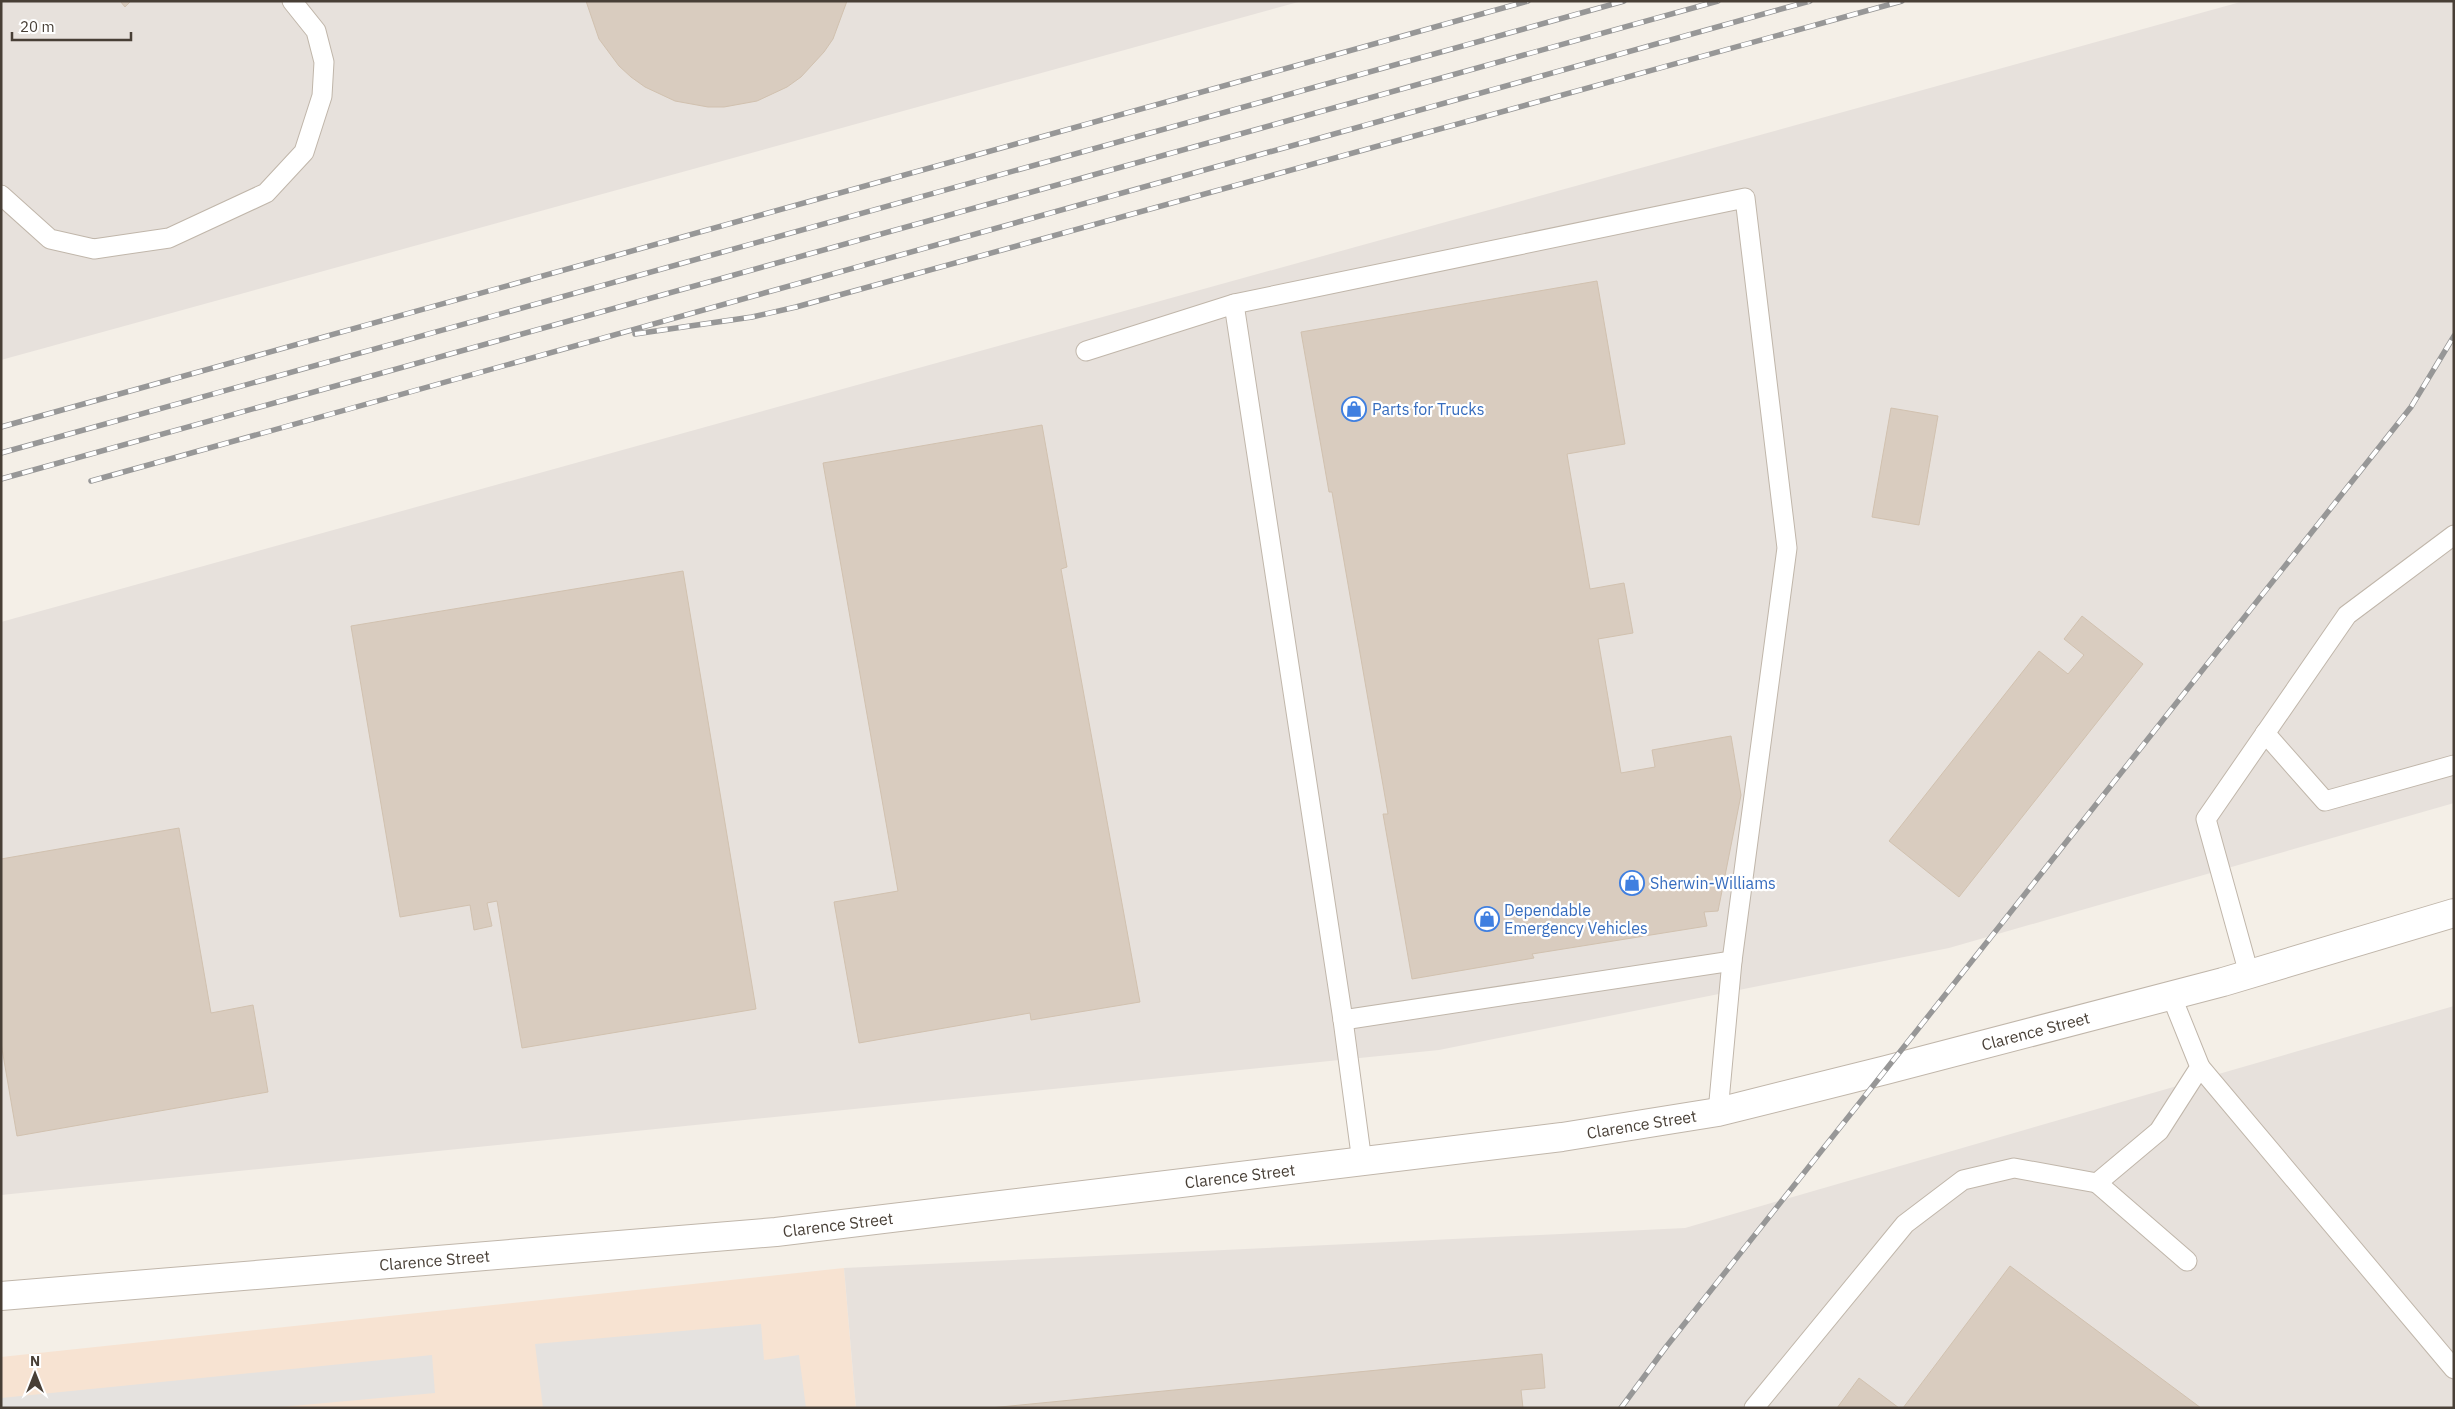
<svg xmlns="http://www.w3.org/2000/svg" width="2455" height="1409" viewBox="0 0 2455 1409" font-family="'IBM Plex Sans',sans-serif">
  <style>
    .commercial { fill: #f7e3d2 }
    .industrial { fill: #e7e1dc }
    .parking { fill: #e5e2df }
    .building { fill: #d9ccbf; stroke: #d1c1af }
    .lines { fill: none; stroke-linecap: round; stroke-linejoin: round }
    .service-casing { stroke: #c0b6aa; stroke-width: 21 }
    .tertiary-casing { stroke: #c0b6aa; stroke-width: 30 }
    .service { stroke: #fff; stroke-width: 19 }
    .tertiary { stroke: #fff; stroke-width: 28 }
    .rail-casing { stroke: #979797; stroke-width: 5.5 }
    .rail { stroke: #fff; stroke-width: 4; stroke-dasharray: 11; stroke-linecap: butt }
    .labels { text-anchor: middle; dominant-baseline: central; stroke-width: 4.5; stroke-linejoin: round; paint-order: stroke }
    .shop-label { font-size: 16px; fill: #366cbe; stroke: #fff; text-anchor: start }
    .street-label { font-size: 16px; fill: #483f36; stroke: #fff }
  </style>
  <rect width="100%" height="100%" fill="#f4efe7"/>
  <polygon class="commercial" points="844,1268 856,1408 1,1408 1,1357"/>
  <g class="industrial">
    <polygon points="1,1 1302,1 1,360"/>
    <polygon points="2244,1 2454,1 2454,803 1949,948 1439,1050 1,1195 1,622"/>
    <polygon points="2454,1006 2454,1408 856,1408 844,1268 1685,1228"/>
  </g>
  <g class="parking">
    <polygon points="761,1324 764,1360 799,1355 806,1408 543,1408 535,1344"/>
    <polygon points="432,1355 435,1393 270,1408 1,1408 1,1398"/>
  </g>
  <g class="building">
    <polygon points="120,1 131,1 125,7"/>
    <polygon points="586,1 847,1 833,39 824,52 801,77 787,87 757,101 724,107 708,107 675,101 645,87 631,77 619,66 599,39"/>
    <polygon points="1597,281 1625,444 1567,454 1590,589 1624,583 1633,633 1598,639 1621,773 1655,767 1652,750 1731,736 1741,795 1718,911 1704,912 1707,926 1532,954 1534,958 1412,979 1383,814 1388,814 1332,492 1329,492 1301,332"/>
    <polygon points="1891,408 1938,416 1919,525 1872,517"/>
    <polygon points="1042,425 1067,567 1061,569 1140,1002 1031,1020 1030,1013 859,1043 834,902 898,891 823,463"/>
    <polygon points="683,571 756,1009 522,1048 497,901 487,903 492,926 474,930 470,905 400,917 351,626"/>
    <polygon points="2082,616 2143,664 1959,897 1889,841 2039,651 2068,674 2084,655 2064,639"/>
    <polygon points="179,828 211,1013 253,1005 268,1092 17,1136 1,1043 1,859"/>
    <polygon points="2010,1266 2201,1408 1903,1408"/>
    <polygon points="1542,1354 1545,1388 1521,1390 1523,1408 990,1408"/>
    <polygon points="1859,1378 1899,1408 1837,1408"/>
  </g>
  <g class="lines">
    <defs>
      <g id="service">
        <polyline points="1,195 50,239 94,249 169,238 266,193 304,152 322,96 324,62 316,31 292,1"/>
        <polyline points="1234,304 1745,198 1787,548 1732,961 1718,1112"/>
        <polyline points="1086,351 1234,304 1343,1020 1362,1162"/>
        <polyline points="2265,733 2325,801 2454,765"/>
        <polyline points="2249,974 2206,819 2347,615 2454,535"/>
        <polyline points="1343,1020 1732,961"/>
        <polyline points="2200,1067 2454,1369"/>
        <polyline points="2097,1183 2187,1261"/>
        <polyline points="1754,1408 1905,1224 1963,1180 2014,1168 2097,1183 2159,1131 2200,1067 2171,995"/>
      </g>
      <g id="tertiary">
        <path id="s1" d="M1 1296 776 1232 1562 1137 1718 1112 1886 1070 2223 982 2454 913"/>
      </g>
    </defs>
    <use href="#service" class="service-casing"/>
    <use href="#tertiary" class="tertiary-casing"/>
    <use href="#service" class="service"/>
    <use href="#tertiary" class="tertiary"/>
    <defs>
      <g id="rail">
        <polyline points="635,334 752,317 796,307 1902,1"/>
        <polyline points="1,427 1528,1"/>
        <polyline points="1,453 1624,1"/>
        <polyline points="1,479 1718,1"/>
        <polyline points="91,481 1810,1"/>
        <polyline points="1621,1408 1666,1347 2411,407 2454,336"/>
      </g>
    </defs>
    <use href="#rail" class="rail-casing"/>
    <use href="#rail" class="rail"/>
  </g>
  <defs>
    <symbol id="shop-ring" viewBox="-11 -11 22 22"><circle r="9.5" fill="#fff" stroke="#3f7fe0" stroke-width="1.5"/><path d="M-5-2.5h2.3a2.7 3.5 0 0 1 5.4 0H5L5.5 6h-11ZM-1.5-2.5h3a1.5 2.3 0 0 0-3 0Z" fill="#3f7fe0"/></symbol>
  </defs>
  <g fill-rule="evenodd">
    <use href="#shop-ring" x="1340" y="395" width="28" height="28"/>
    <use href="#shop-ring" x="1618" y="869" width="28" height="28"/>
    <use href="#shop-ring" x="1473" y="905" width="28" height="28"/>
  </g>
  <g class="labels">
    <g class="shop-label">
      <text x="1372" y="409">Parts for Trucks</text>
      <text x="1650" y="883">Sherwin-Williams</text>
      <text x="1504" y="910">Dependable<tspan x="1504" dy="18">Emergency Vehicles</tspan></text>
    </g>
    <g class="street-label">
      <text stroke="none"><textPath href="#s1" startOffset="2055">Clarence Street</textPath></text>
      <text stroke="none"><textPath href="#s1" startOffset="1650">Clarence Street</textPath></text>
      <text stroke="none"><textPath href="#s1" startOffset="1245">Clarence Street</textPath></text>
      <text stroke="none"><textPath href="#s1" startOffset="840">Clarence Street</textPath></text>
      <text stroke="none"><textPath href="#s1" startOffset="435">Clarence Street</textPath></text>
    </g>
  </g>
  <rect width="2455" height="1409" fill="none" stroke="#483f36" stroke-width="5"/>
  <g transform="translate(35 1374)" stroke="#ffffff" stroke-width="4" paint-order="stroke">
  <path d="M0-4L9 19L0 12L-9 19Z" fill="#483f36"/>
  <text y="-8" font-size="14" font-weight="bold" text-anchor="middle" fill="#483f36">N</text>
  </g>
  <path d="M12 32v8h119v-8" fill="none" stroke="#483f36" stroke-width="2.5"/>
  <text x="20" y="32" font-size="15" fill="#483f36" stroke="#ffffff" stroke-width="4" paint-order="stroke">20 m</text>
</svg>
